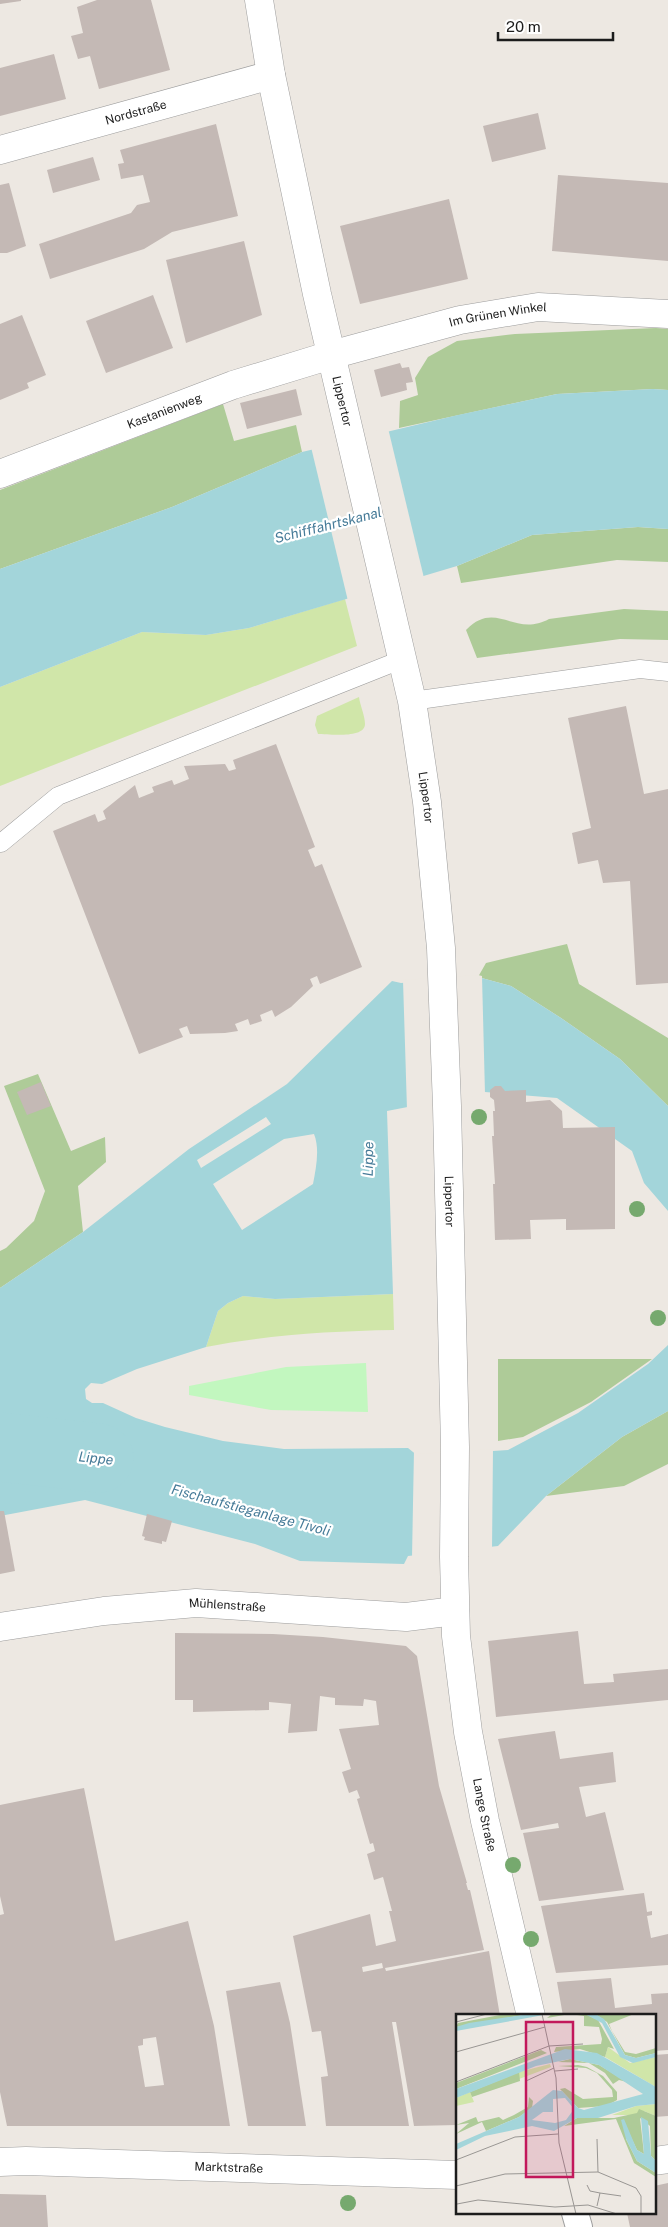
<svg xmlns="http://www.w3.org/2000/svg" width="668" height="2227" viewBox="0 0 668 2227" font-family="'Public Sans',sans-serif">
  <style>
    .grass { fill: #d0e6a9 }
    .forest { fill: #aecb98 }
    .park { fill: #c2f7bf }
    .water { fill: #a3d5da; fill-rule: evenodd }
    .pier { fill: #ede8e2 }
    .lines { fill: none; stroke-linecap: round; stroke-linejoin: round }
    .river { stroke: #a3d5da; stroke-width: 69 }
    .building { fill: #c4b9b5; fill-rule: evenodd }
    .service-casing { stroke: #9d9d9d; stroke-width: 19 }
    .pedestrian-casing { stroke: #9d9d9d; stroke-width: 28 }
    .minor-casing { stroke: #9d9d9d; stroke-width: 29 }
    .tertiary-casing { stroke: #9d9d9d; stroke-width: 29 }
    .service { stroke: #fff; stroke-width: 18 }
    .pedestrian { stroke: #fff; stroke-width: 26 }
    .minor { stroke: #fff; stroke-width: 28 }
    .tertiary { stroke: #fff; stroke-width: 28 }
    .tree { fill: #76a96e }
    .labels { text-anchor: middle; dominant-baseline: central; stroke-width: 4.5; stroke-linejoin: round; paint-order: stroke }
    .street-label { font-size: 12px; fill: #1c1c1c; stroke: #fff }
    .water-label { font-size: 14px; font-style: italic; fill: #467b98; stroke: #fff }
    .inset-road { fill: none; stroke: #999693; stroke-width: 1 }
    .view { fill: #c2185b; fill-opacity: 0.15; stroke: #c2185b; stroke-width: 2.5 }
    .inset-edge { fill: none; stroke: #1c1c1c; stroke-width: 2.5 }
  </style>
  <rect width="100%" height="100%" fill="#ede8e2"/>
  <g class="grass">
    <polygon points="345,599 357,646 0,786 0,687 142,632 206,635 249,628"/>
    <path d="M359 697C360 705 365 716 365 724 365 739 328 734 318 734L315 725 317 716Z"/>
    <path d="M393 1294 394 1330C331 1331 268 1335 206 1347L218 1311 228 1303 243 1296 275 1299Z"/>
  </g>
  <g class="forest">
    <polygon points="656,328 668,329 668,390 653,389 557,394 399,428 400,401 418,395 415,378 428,357 457,341 515,334"/>
    <polygon points="223,404 234,441 296,425 302,452 172,507 0,569 0,490"/>
    <polygon points="638,527 668,529 668,562 617,560 461,583 457,566 532,535"/>
    <path d="M624 609 668 611V640L620 639 477 658 466 630C496 599 514 638 549 619Z"/>
    <polygon points="567,944 579,984 668,1038 668,1106 620,1059 561,1018 511,986 478,977 486,963"/>
    <polygon points="38,1074 71,1151 105,1137 106,1162 78,1186 83,1232 0,1288 0,1251 6,1248 34,1221 45,1191 4,1086"/>
    <polygon points="498,1359 652,1359 591,1402 523,1437 498,1441"/>
    <polygon points="668,1411 668,1464 624,1486 546,1496 622,1437"/>
  </g>
  <polygon class="park" points="366,1363 368,1412 271,1410 189,1395 189,1386 286,1367"/>
  <g class="water">
    <polygon points="653,389 668,390 668,529 638,527 532,535 457,566 249,628 206,635 142,632 0,687 0,569 172,507 302,452 458,415 557,394"/>
    <path d="M478 977 511 986 561 1018 620 1059 668 1106V1211L644 1183 632 1151 557 1098 485 1092 387 1111 393 1294 275 1299 243 1296 228 1303 218 1311 206 1347 137 1369 102 1384 91 1383 85 1389 86 1399 92 1403H103L136 1418 165 1427 223 1441 284 1449 408 1448 418 1456 508 1450 578 1413 648 1364 668 1345V1411L622 1437 546 1496 498 1546 408 1556 404 1564 300 1561 255 1544 85 1500 0 1516V1459L5 1452 0 1430V1288L83 1232 189 1149 287 1084 392 981 401 983ZM266 1117 271 1124 201 1168 197 1160ZM314 1134C320 1149 316 1168 313 1184L242 1230 213 1184 284 1139Z"/>
  </g>
  <g class="pier">
    <polygon points="388,428 424,578 348,601 311,447"/>
    <polygon points="478,975 482,976 485,1094 407,1109 403,980"/>
    <polygon points="493,1449 492,1550 412,1558 414,1450 418,1454"/>
  </g>
  <g class="lines">
    <polyline class="river" points="0,1447 99,1458"/>
  </g>
  <g class="building">
    <polygon points="0,0 21,0 21,1 0,4"/>
    <polygon points="97,0 151,0 170,70 99,89 90,56 78,59 71,36 83,33 77,7"/>
    <polygon points="54,54 66,99 0,116 0,68"/>
    <polygon points="538,113 546,149 492,162 483,126"/>
    <polygon points="216,124 238,216 172,232 144,249 50,279 39,244 131,213 137,205 150,202 143,175 121,179 118,164 124,163 120,150"/>
    <polygon points="93,157 100,180 53,193 47,170"/>
    <polygon points="558,175 668,183 668,261 552,251"/>
    <polygon points="9,183 26,246 7,253 0,253 0,185"/>
    <polygon points="449,199 468,279 360,304 340,226"/>
    <polygon points="244,241 262,315 186,343 166,260"/>
    <polygon points="153,295 173,348 106,373 86,321"/>
    <polygon points="22,315 46,375 27,383 29,388 0,400 0,324"/>
    <polygon points="400,363 402,368 409,367 413,382 406,383 407,390 381,397 374,370"/>
    <polygon points="296,389 302,415 247,429 240,403"/>
    <polygon points="626,706 644,794 668,789 668,983 636,985 630,881 603,883 598,860 578,864 572,833 591,828 568,718"/>
    <polygon points="276,744 315,847 308,850 315,867 322,864 362,967 320,984 317,976 310,979 313,986 291,1007 275,1017 272,1010 260,1015 262,1021 250,1025 248,1019 235,1024 238,1031 225,1033 190,1034 187,1026 179,1029 183,1037 139,1054 53,831 95,814 98,822 106,819 103,811 135,785 139,798 154,792 152,787 172,780 174,785 189,779 184,766 225,764 229,771 236,769 233,760"/>
    <polygon points="41,1082 51,1106 27,1115 17,1092"/>
    <polygon points="495,1086 501,1086 505,1091 526,1090 526,1102 550,1100 562,1111 563,1128 615,1127 615,1229 566,1230 566,1219 530,1220 531,1239 495,1240 493,1184 495,1184 492,1136 494,1136 493,1111 495,1111 494,1100 490,1097 490,1090"/>
    <polygon points="0,1511 4,1511 15,1571 0,1574"/>
    <polygon points="147,1514 172,1521 166,1542 162,1541 162,1544 144,1540 145,1537 142,1536"/>
    <polygon points="578,1631 584,1684 614,1682 613,1674 668,1669 668,1700 496,1717 488,1641"/>
    <path d="M175 1633 273 1634 323 1637 406 1646 417 1656 439 1786 467 1883H466L468 1890H470L484 1950 385 1968 386 1971 489 1951 500 2016H457V2125L414 2126 396 2022H392L409 2126H326L321 2077 328 2076 321 2031 312 2032 293 1936 370 1914 376 1946 396 1941 389 1911H392L383 1877 374 1880 367 1854 375 1851 373 1843 370 1844 357 1799 360 1798 357 1790 349 1793 342 1772 351 1769 339 1729 379 1725 376 1701 364 1699 363 1706 335 1705V1698L320 1696 317 1731 288 1733 291 1704 269 1702V1710L193 1712V1700H175ZM382 1963 383 1968 363 1972 362 1967Z"/>
    <polygon points="555,1731 560,1759 613,1752 616,1782 579,1787 586,1817 605,1812 624,1890 539,1901 523,1833 559,1828 558,1823 521,1830 498,1739"/>
    <path d="M84 1788 115 1941 188 1921 214 2026 230 2126H7L0 2092V1915L4 1914 0 1896V1805ZM156 2037 164 2085 145 2087 138 2046 143 2045V2039Z"/>
    <polygon points="644,1893 647,1912 652,1911 652,1915 647,1916 651,1938 668,1934 668,1965 556,1973 541,1906"/>
    <polygon points="611,1978 615,2008 652,2004 651,1994 668,1993 668,2050 654,2051 654,2016 563,2016 557,1982"/>
    <polygon points="280,1982 290,2023 306,2126 248,2126 226,1991"/>
    <polygon points="668,2054 668,2116 654,2117 654,2055"/>
    <polygon points="668,2183 668,2227 630,2227 627,2213 654,2213 654,2186"/>
    <polygon points="0,2194 46,2195 48,2227 0,2227"/>
  </g>
  <g class="lines">
    <defs>
      <g id="service">
        <polyline points="412,701 640,669 668,672"/>
        <polyline points="1,843 58,796 403,659"/>
      </g>
      <polyline id="pedestrian" points="575,2213 579,2227"/>
      <g id="minor">
        <path id="s1" d="M0 150 271 75"/>
        <path id="s2" d="M0 474 233 385 331 355 460 320 538 307 668 314"/>
        <path id="s3" d="M0 1627 104 1611 196 1603 406 1617 455 1611"/>
        <path id="s4" d="M0 2162 26 2161 457 2175"/>
      </g>
      <g id="tertiary">
        <path id="s5" d="M259 0 271 75 317 294 412 701 427 802 441 948 447 1106 455 1447 454 1557 456 1636 468 1732 485 1821 531 2016"/>
        <polyline points="654,2161 668,2159"/>
      </g>
    </defs>
    <use href="#service" class="service-casing"/>
    <use href="#pedestrian" class="pedestrian-casing"/>
    <use href="#minor" class="minor-casing"/>
    <use href="#tertiary" class="tertiary-casing"/>
    <use href="#service" class="service"/>
    <use href="#pedestrian" class="pedestrian"/>
    <use href="#minor" class="minor"/>
    <use href="#tertiary" class="tertiary"/>
  </g>
  <g class="tree">
    <circle cx="479" cy="1117" r="8"/>
    <circle cx="637" cy="1209" r="8"/>
    <circle cx="658" cy="1318" r="8"/>
    <circle cx="513" cy="1865" r="8"/>
    <circle cx="531" cy="1939" r="8"/>
    <circle cx="348" cy="2203" r="8"/>
  </g>
  <g class="labels">
    <g class="street-label">
      <text stroke="none"><textPath href="#s1" startOffset="141">Nordstraße</textPath></text>
      <text stroke="none"><textPath href="#s2" startOffset="524">Im Grünen Winkel</textPath></text>
      <text stroke="none"><textPath href="#s5" startOffset="410">Lippertor</textPath></text>
      <text stroke="none"><textPath href="#s2" startOffset="176">Kastanienweg</textPath></text>
      <text stroke="none"><textPath href="#s5" startOffset="815">Lippertor</textPath></text>
      <text stroke="none"><textPath href="#s5" startOffset="1220">Lippertor</textPath></text>
      <text stroke="none"><textPath href="#s3" startOffset="229">Mühlenstraße</textPath></text>
      <text stroke="none"><textPath href="#s5" startOffset="1836">Lange Straße</textPath></text>
      <text stroke="none"><textPath href="#s4" startOffset="229">Marktstraße</textPath></text>
    </g>
    <g class="water-label">
      <text transform="translate(328 525) rotate(-14)">Schifffahrtskanal</text>
      <text transform="translate(368 1159) rotate(-89)">Lippe</text>
      <text transform="translate(96 1458) rotate(6)">Lippe</text>
      <text transform="translate(251 1510) rotate(15)">Fischaufstieganlage Tivoli</text>
    </g>
  </g>
  <g transform="translate(456 2014)">
    <rect width="200" height="200" fill="#ede8e2"/>
    <path d="M152 33 174 49 200 43V73L149 43ZM94 50 95 53 63 65V58ZM14 78 18 88 0 92V84ZM200 90V102L188 97 177 101H156L180 92Z" fill="#d0e6a9"/>
    <path d="M49 0H73L0 13 2 9ZM96 0H129L142 6 158 35 152 33 149 43 124 35 98 38 100 33 145 30 146 25 143 13 128 12V2L114 0 91 4ZM139 0H178L153 10 156 17 169 38 180 40 200 34V39L180 44 169 41 151 8ZM85 36 91 39 0 75V69ZM114 45 143 51 171 68 163 66 157 70 149 59 133 49 102 48ZM122 51 131 53 147 62 161 78V86L150 92 122 94 104 75 109 74 127 85 157 83 156 76 141 59 130 54 102 52ZM63 58 64 67 16 83 14 78ZM73 83 77 87 76 94 63 103 30 117 26 108 0 120 13 109 0 111 20 103 22 108 43 103 47 106 58 101 72 93ZM183 95 200 102V147L195 142 194 112 184 104 188 140 181 136 173 119 170 125 181 147 200 159V163L178 149 160 105 108 112 121 104H158L181 99Z" fill="#aecb98"/>
    <path d="M73 0H93L0 17V13L13 9ZM129 0H139L148 5 169 41 180 44 200 39V43L177 49 164 43 146 9ZM109 35 141 39 195 70 200 73V90L180 92 142 104H121L98 117 76 112 53 117 29 122 0 136V130L63 103 97 76 106 77 122 94 128 96 187 80 143 51 114 45 80 52 0 84V75ZM109 84 118 95 110 106 99 109 76 106 87 98H97V85ZM185 103 192 107 195 142 200 147V159L181 147 170 125 165 106 168 105 181 136 188 140Z" fill="#a3d5da" fill-rule="evenodd"/>
    <path class="inset-road" d="M86 0 100 64 103 129 120 200M0 8 31 0M0 38 89 13M99 57 122 55M70 67 98 54M0 68 93 32 127 30M141 125 142 158M0 146 59 123 102 120M131 171 134 177 144 179M0 172 49 160 142 158 180 174 185 182V200M1 190 22 186 99 193 132 191 161 200M141 192 144 179 165 182"/>
    <path class="view" d="M70 8H117V163H70Z"/>
    <rect width="200" height="200" class="inset-edge"/>
  </g>
  <path d="M498 32v8h115v-8" fill="none" stroke="#1c1c1c" stroke-width="2.5"/>
  <text x="506" y="32" font-size="15" fill="#1c1c1c" stroke="#ffffff" stroke-width="4" paint-order="stroke">20 m</text>
</svg>
